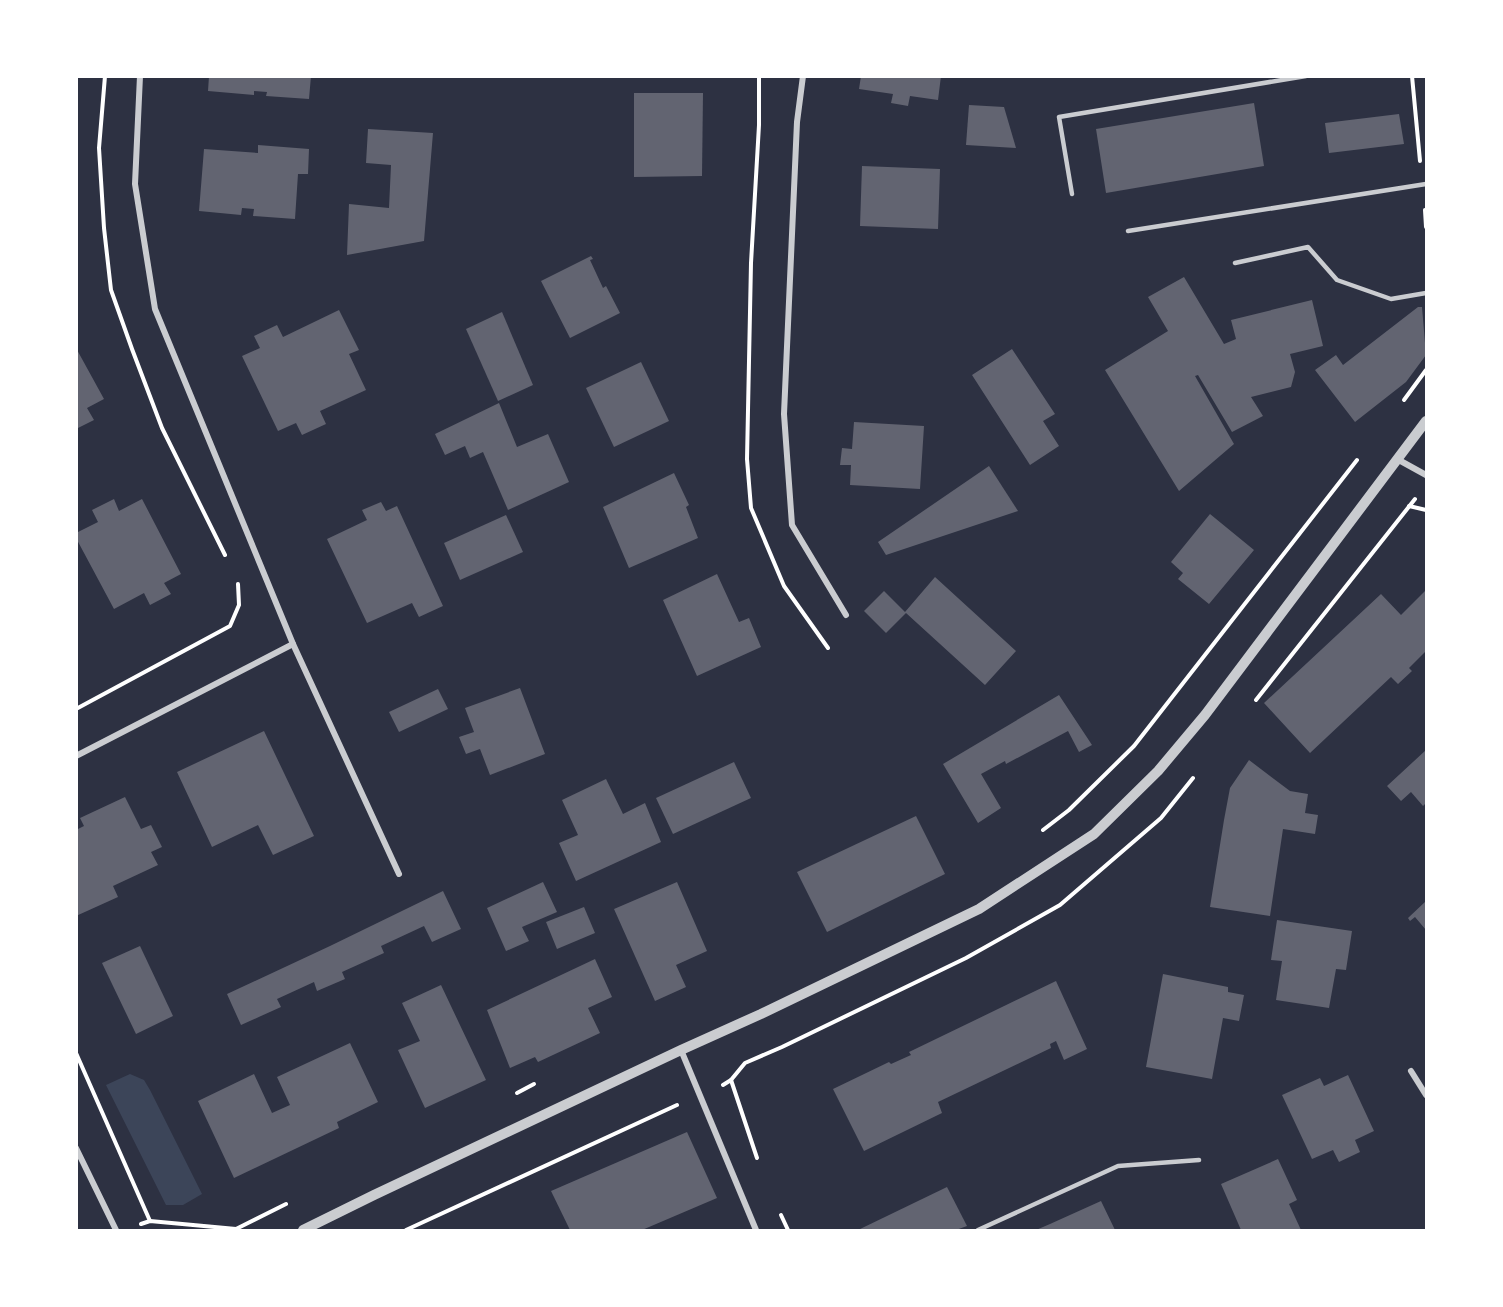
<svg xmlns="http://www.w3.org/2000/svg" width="1503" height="1307" viewBox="0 0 1503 1307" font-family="Cabin,sans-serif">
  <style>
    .green { fill: #3c4559 }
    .building { fill: #626471 }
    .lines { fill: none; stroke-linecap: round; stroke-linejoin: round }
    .path { stroke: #fff; stroke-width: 4 }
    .service { stroke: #caccd0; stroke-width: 4.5 }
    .minor { stroke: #caccd0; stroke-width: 6 }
    .tertiary { stroke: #caccd0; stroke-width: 10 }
  </style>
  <rect width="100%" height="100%" fill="#2d3142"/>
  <polygon class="green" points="130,1074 144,1080 150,1090 202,1194 183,1205 166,1205 106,1085"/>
  <g class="building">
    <polygon points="209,76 311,76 309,99 266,96 267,92 254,91 254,95 208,91"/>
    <polygon points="861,76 941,76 938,100 910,96 908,106 891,103 893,94 859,89"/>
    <polygon points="634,93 703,93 702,176 634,177"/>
    <polygon points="1254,103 1264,166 1106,193 1096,129"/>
    <polygon points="969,105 1004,107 1016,148 966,145"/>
    <polygon points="1399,114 1404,144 1329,153 1325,123"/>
    <polygon points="368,129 433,133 424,241 347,255 349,204 389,208 391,165 366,163"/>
    <polygon points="258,145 309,149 308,174 298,174 295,219 253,216 254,209 242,208 241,215 199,211 204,149 258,153"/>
    <polygon points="862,166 940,169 938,229 860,226"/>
    <polygon points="591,256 593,259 590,260 603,288 606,286 620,313 570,338 541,281"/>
    <polygon points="1184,277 1224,344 1236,339 1231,320 1312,300 1323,346 1290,354 1295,372 1291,387 1251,397 1263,416 1232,432 1198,375 1195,376 1234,444 1179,491 1105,370 1168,331 1148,297"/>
    <polygon points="1418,307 1422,307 1426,355 1406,382 1355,422 1315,370 1336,355 1343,365"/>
    <polygon points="339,310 359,350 349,354 366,390 320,411 326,424 302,435 296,423 278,431 242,356 260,348 254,336 277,325 283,337"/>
    <polygon points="502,312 533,385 498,401 466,329"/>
    <polygon points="76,348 104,399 87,408 94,420 76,429"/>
    <polygon points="1012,349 1055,414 1043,421 1059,446 1030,465 972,375"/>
    <polygon points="641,362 669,421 614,447 586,388"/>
    <polygon points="499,403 517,447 548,434 569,482 508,510 483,452 470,458 465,446 445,455 435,434"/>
    <polygon points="854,422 924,426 920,489 850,485 851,465 840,465 842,448 852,449"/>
    <polygon points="989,466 1018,511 886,555 878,542"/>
    <polygon points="674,473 689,505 686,507 698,538 629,568 603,507"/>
    <polygon points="114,499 119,511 142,499 181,574 164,583 171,594 150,605 144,593 114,609 76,538 76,533 98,522 92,510"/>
    <polygon points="381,502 386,511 397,506 443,606 419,617 412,603 367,623 327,539 367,520 362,510"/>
    <polygon points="1210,514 1254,550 1209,604 1178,579 1183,573 1171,562"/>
    <polygon points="506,515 523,552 460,580 444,543"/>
    <polygon points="717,574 739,622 749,618 761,647 697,676 663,600"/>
    <polygon points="935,577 1016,651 985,685 906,613 886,633 864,611 884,591 905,612"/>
    <polygon points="1426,590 1426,651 1409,668 1412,671 1398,684 1391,677 1310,753 1264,703 1381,594 1401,615"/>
    <polygon points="520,688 545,754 490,775 480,749 466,754 459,737 474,732 465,708"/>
    <polygon points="438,689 448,709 399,732 389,712"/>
    <polygon points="1059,695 1092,745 1079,752 1068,731 1006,764 1005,761 981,774 1001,808 978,823 943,764"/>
    <polygon points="264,731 314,836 273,855 258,825 212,847 177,772"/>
    <polygon points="1426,750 1426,803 1423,806 1411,792 1401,801 1387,786"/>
    <polygon points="1249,760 1290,791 1308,794 1305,813 1318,815 1315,834 1283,829 1270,916 1210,907 1224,820 1230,788"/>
    <polygon points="734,762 751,798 673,834 656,798"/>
    <polygon points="606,779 623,814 645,803 661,842 576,881 559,843 578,835 562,800"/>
    <polygon points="125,797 141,829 151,825 162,847 151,852 158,865 113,886 118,897 76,916 76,830 84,826 80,818"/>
    <polygon points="916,816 945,874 827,932 797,872"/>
    <polygon points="543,882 557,912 522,927 529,941 506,951 487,908"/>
    <polygon points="677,882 707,951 676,965 686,987 655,1001 614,909"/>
    <polygon points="443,891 461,929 432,942 424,926 381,946 384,953 342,972 345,979 317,991 314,982 277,999 281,1007 241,1025 227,994 330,946"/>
    <polygon points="1426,901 1426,930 1415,917 1410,921 1408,918"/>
    <polygon points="584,907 595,933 557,949 546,922"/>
    <polygon points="1277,920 1352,931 1346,970 1336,969 1329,1008 1276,1000 1282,961 1271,960"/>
    <polygon points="140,946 173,1016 136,1034 102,963"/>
    <polygon points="595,959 612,997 588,1008 600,1033 538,1062 535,1057 510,1068 487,1010"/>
    <polygon points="1163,974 1228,987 1228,992 1244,995 1239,1021 1223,1018 1212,1079 1146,1067"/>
    <polygon points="1056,981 1087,1049 1064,1060 1056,1041 1050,1044 1051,1048 938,1102 942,1113 864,1151 833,1089 889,1062 891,1064 911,1055 909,1052"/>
    <polygon points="441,985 486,1080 425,1108 398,1050 420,1041 402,1003"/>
    <polygon points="350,1043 378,1102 337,1122 339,1128 234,1178 198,1101 254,1074 272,1113 290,1105 277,1077"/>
    <polygon points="1348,1075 1374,1131 1355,1140 1360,1152 1339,1162 1333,1150 1312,1159 1282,1095 1320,1078 1324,1086"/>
    <polygon points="687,1132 717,1198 642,1230 570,1230 551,1191"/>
    <polygon points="1278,1159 1297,1200 1289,1204 1301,1230 1241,1230 1221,1184"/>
    <polygon points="947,1187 967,1226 956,1230 858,1230"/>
    <polygon points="1101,1201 1115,1230 1036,1230 1050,1224"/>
  </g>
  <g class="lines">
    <g class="path">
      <polyline points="105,76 99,148 104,228 111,290 132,349 162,428 225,555"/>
      <polyline points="759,76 759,125 751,263 747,459 751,508 784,586 828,648"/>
      <polyline points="1412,76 1420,161"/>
      <polyline points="1425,210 1426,227"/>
      <polyline points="1404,400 1426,370"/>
      <polyline points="1409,506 1426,510"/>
      <polyline points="1256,700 1415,499"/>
      <polyline points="76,709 230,626 239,605 238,584"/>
      <polyline points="1043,830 1069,810 1134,746 1357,460"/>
      <polyline points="76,1053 150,1221"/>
      <polyline points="731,1080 757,1158"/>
      <polyline points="723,1085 731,1080 745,1063 782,1047 966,958 1060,905 1161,818 1193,778"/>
      <polyline points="517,1093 534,1084"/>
      <polyline points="781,1215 788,1230"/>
      <polyline points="141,1224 150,1221 236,1229 286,1204"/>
      <polyline points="406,1230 677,1105"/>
    </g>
    <g class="service">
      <polyline points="1072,194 1059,117 1306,76"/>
      <polyline points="1128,231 1426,184"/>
      <polyline points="1235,263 1308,247 1337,280 1391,299 1426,293"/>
      <polyline points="978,1230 1118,1166 1199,1160"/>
    </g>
    <g class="minor">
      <polyline points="140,76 135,184 155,309 293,644 399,874"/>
      <polyline points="803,76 797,122 784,414 792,525 846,615"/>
      <polyline points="1397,459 1426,475"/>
      <polyline points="76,756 293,644"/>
      <polyline points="681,1050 756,1230"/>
      <polyline points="1411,1071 1426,1095"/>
      <polyline points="76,1148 116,1230"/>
    </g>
    <polyline class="tertiary" points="303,1230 374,1195 681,1050 761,1014 979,909 1094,834 1158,771 1205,715 1426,421"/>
  </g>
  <rect width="1503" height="1307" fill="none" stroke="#ffffff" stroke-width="156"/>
</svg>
